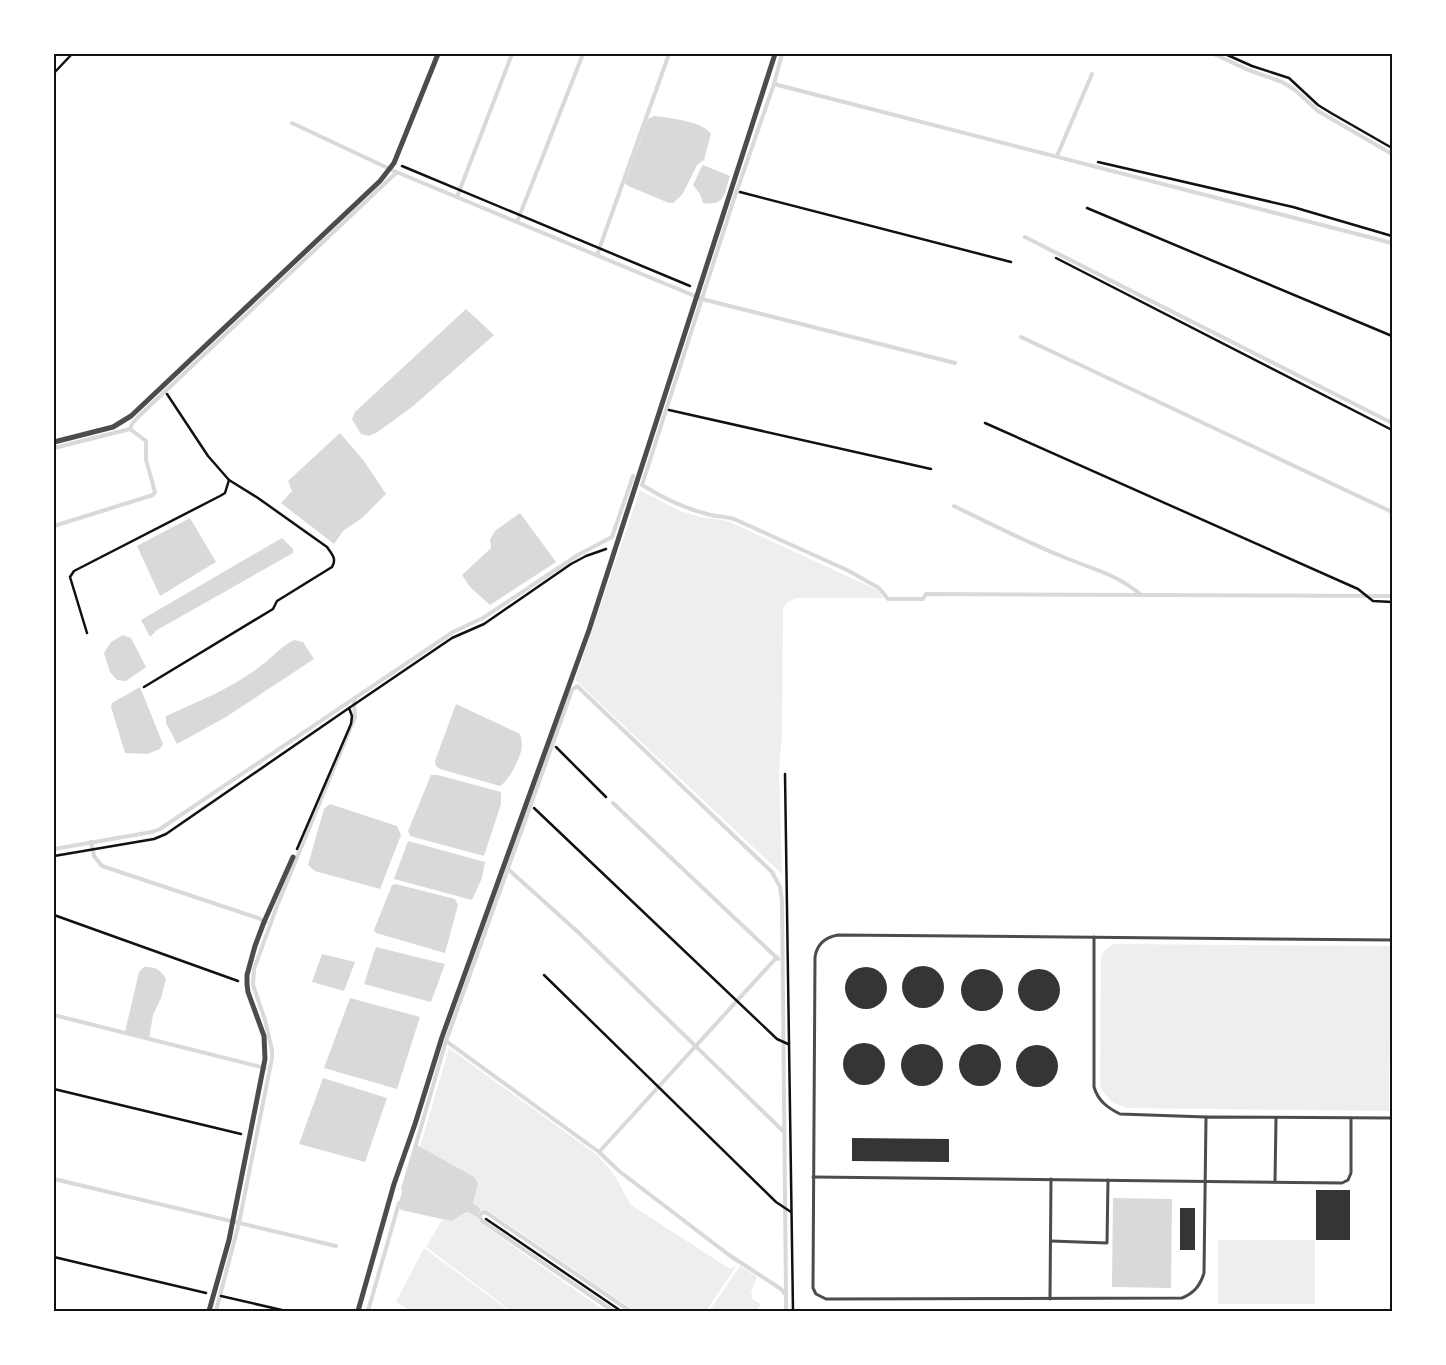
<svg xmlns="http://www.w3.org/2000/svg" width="1446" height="1365" viewBox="0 0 1446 1365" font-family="Quicksand,sans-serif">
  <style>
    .green { fill: #eee }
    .water { fill: #d9d9d9 }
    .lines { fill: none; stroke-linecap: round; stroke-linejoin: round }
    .stream { stroke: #d9d9d9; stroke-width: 4 }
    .building { fill: #353535 }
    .path { stroke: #111; stroke-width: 2.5 }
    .service { stroke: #4c4c4c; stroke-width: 3 }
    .minor { stroke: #4c4c4c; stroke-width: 5 }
    .neatline { fill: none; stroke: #111; stroke-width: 2 }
  </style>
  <rect width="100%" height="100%" fill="#fff"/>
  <g class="green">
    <polygon points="640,490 680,511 701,517 728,521 877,590 883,598 796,598 786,603 783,609 782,736 779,768 782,874 575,680"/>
    <path d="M1114 944 1390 946 1389 1111 1128 1108C1114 1105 1106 1099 1100 1085L1101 959C1103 951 1106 948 1114 944Z"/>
    <polygon points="449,1048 597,1155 613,1173 631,1205 730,1269 737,1265 706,1311 635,1311 489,1211 481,1209 473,1203 478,1184 420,1147"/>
    <polygon points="467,1212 477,1217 480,1223 605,1311 511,1311 426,1247 442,1220 451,1221"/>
    <rect x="1218" y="1240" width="97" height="64"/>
    <polygon points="424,1248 509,1311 411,1311 396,1302"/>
    <polygon points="740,1266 757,1277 751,1292 753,1300 761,1304 756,1311 709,1311"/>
  </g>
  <g class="water">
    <path d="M654 116C669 118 703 121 711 134L704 160 697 165 682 195 673 203H669L628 186 625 183 648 119Z"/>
    <path d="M703 165 730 176C724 194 726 206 703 203L700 194 693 185 701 168Z"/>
    <polygon points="466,309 494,335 412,407 376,433 369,436 361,434 352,419 355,412"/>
    <polygon points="340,433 364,461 386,494 362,518 343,531 334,544 281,503 292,491 288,481"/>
    <polygon points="520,513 556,562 490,605 470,587 462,575 491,548 490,539 496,530"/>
    <polygon points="190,518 216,562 160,596 137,546"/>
    <polygon points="282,538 293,549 293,553 157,630 150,637 141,620"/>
    <polygon points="123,635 131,638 146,667 126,681 117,680 110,672 104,653 111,642"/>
    <path d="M294 640 303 642 314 659 226 717 177 744 166 723V716C197 702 230 689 258 668 271 659 280 647 294 640Z"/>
    <polygon points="140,687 163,744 160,749 147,754 125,753 111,707 112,703"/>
    <path d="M456 704 520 734C521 737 522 742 522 746 521 757 509 781 500 786L440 769 436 766 435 761Z"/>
    <polygon points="431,775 438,775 501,792 501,804 484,856 410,836 408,831"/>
    <polygon points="330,804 397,826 401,835 380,889 315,871 308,865 324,809"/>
    <polygon points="408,841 485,862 482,878 472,900 394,879"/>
    <polygon points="396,884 455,899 458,905 445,953 376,933 374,930 392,885"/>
    <polygon points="376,947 445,964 431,1002 364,984"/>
    <polygon points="322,954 355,962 344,991 312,982"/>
    <path d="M144 967C156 967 160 969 166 979L161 998 153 1015 149 1038 125 1032 139 972Z"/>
    <polygon points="350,998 420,1017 397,1089 324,1068"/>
    <polygon points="323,1078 387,1098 365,1162 299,1144"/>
    <polygon points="417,1145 474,1177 478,1184 473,1203 481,1209 477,1217 467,1212 451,1221 401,1210 398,1205"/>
    <polygon points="1113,1198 1172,1199 1171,1288 1112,1287"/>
  </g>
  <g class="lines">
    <g class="stream">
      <path d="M782 54 774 84 734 199 642 485C663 498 683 508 707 514 716 517 724 516 734 519L847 570 879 588 888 599H923L926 594 1392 596"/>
      <polyline points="1214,54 1246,69 1282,82 1295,90 1318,111 1392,154"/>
      <polyline points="774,84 1392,243"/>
      <polyline points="292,123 394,171 702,299 955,363"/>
      <polyline points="1057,156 1092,74"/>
      <polyline points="457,197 512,54"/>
      <polyline points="517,222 583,54"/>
      <polyline points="1025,237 1392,423"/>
      <polyline points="597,255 669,54"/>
      <polyline points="1021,337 1392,512"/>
      <polyline points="54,448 130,429 132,424 138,417 397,172"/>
      <path d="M954 506C991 524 1028 543 1066 558 1092 569 1119 575 1141 595"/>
      <polyline points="54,526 153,495 155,492 146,460 146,441 130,429"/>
      <polyline points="613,803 778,959"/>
      <polyline points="91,842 94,856 102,866 258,918 266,922"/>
      <polyline points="54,849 152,832 160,829 453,632 483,618 578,555 612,537 633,476"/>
      <polyline points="508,869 579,933 783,1131"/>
      <polyline points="54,1015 265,1068"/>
      <polyline points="446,1041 599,1152 619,1171 729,1255 781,1289 786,1295 786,1311"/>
      <polyline points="599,1152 777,957"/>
      <polyline points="54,1179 336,1246"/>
      <polyline points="403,1189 446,1041 572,690 577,686 772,872 780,887 782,901 786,1295"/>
      <polyline points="216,1311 239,1223 272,1058 272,1050 265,1020 253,985 254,969 277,906 355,717 354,701"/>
      <polyline points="368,1311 399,1203"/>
      <polyline points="613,1311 482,1221 479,1216 483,1212 487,1213 630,1311"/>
    </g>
  </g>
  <g class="building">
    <circle cx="923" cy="987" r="21"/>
    <circle cx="866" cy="988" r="21"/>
    <circle cx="1039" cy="990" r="21"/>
    <circle cx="982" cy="990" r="21"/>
    <circle cx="864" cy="1064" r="21"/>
    <circle cx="922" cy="1065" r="21"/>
    <circle cx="980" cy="1065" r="21"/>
    <circle cx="1037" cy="1066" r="21"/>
    <polygon points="852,1138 949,1139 949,1162 852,1161"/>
    <rect x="1316" y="1190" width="34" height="50"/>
    <rect x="1180" y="1208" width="15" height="42"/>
  </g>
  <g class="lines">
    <g class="path">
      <polyline points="1225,54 1252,66 1289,78 1318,105 1331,113 1392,148"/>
      <polyline points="54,73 72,54"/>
      <polyline points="1098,162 1293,207 1392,236"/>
      <polyline points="402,166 690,286"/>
      <polyline points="740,192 1011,262"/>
      <polyline points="1087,208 1392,336"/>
      <polyline points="1056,258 1392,430"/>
      <polyline points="669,410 931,469"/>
      <polyline points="985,423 1358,589 1373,601 1392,602"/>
      <polyline points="87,633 70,577 74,571 220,496 225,493 229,480"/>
      <path d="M144 687 273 609 277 601 332 567C337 559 332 554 327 547L258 498 229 480 208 456 167 394"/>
      <polyline points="349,708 452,638 484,624 571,564 586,556 606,549"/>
      <polyline points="556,747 606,797"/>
      <polyline points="785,774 793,1311"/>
      <polyline points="534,808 777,1039 788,1044"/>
      <polyline points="54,856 154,839 166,834 349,708 352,716 351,724 297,849"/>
      <polyline points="54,915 238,981"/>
      <polyline points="544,975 776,1202 791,1212"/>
      <polyline points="54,1089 241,1134"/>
      <polyline points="486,1219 621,1311"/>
      <polyline points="54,1257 206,1293"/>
      <polyline points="221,1296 286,1311"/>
    </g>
    <g class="service">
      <path d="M1094 937V1087C1098 1101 1108 1108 1120 1114L1206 1117"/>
      <path d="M1392 940 838 935C826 937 817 944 815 957L813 1288 816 1294 826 1299 1182 1298C1194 1293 1200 1286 1204 1273L1206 1117 1392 1118"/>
      <polyline points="813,1177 1342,1183 1348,1180 1351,1173 1351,1118"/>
      <polyline points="1275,1182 1276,1118"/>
      <polyline points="1051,1241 1107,1243 1108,1180"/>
      <polyline points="1050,1299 1051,1179"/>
    </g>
    <g class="minor">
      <polyline points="54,442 113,427 131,416 380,181 394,163 438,54"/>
      <polyline points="209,1311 229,1240 265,1059 264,1036 248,992 247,984 247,975 255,946 264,922 293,857"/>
      <polyline points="358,1311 394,1184 415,1124 442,1037 589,630 775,54"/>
    </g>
  </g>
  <rect width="1446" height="1365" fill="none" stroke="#ffffff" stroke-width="110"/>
  <rect x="55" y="55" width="1336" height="1255" class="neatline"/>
</svg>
